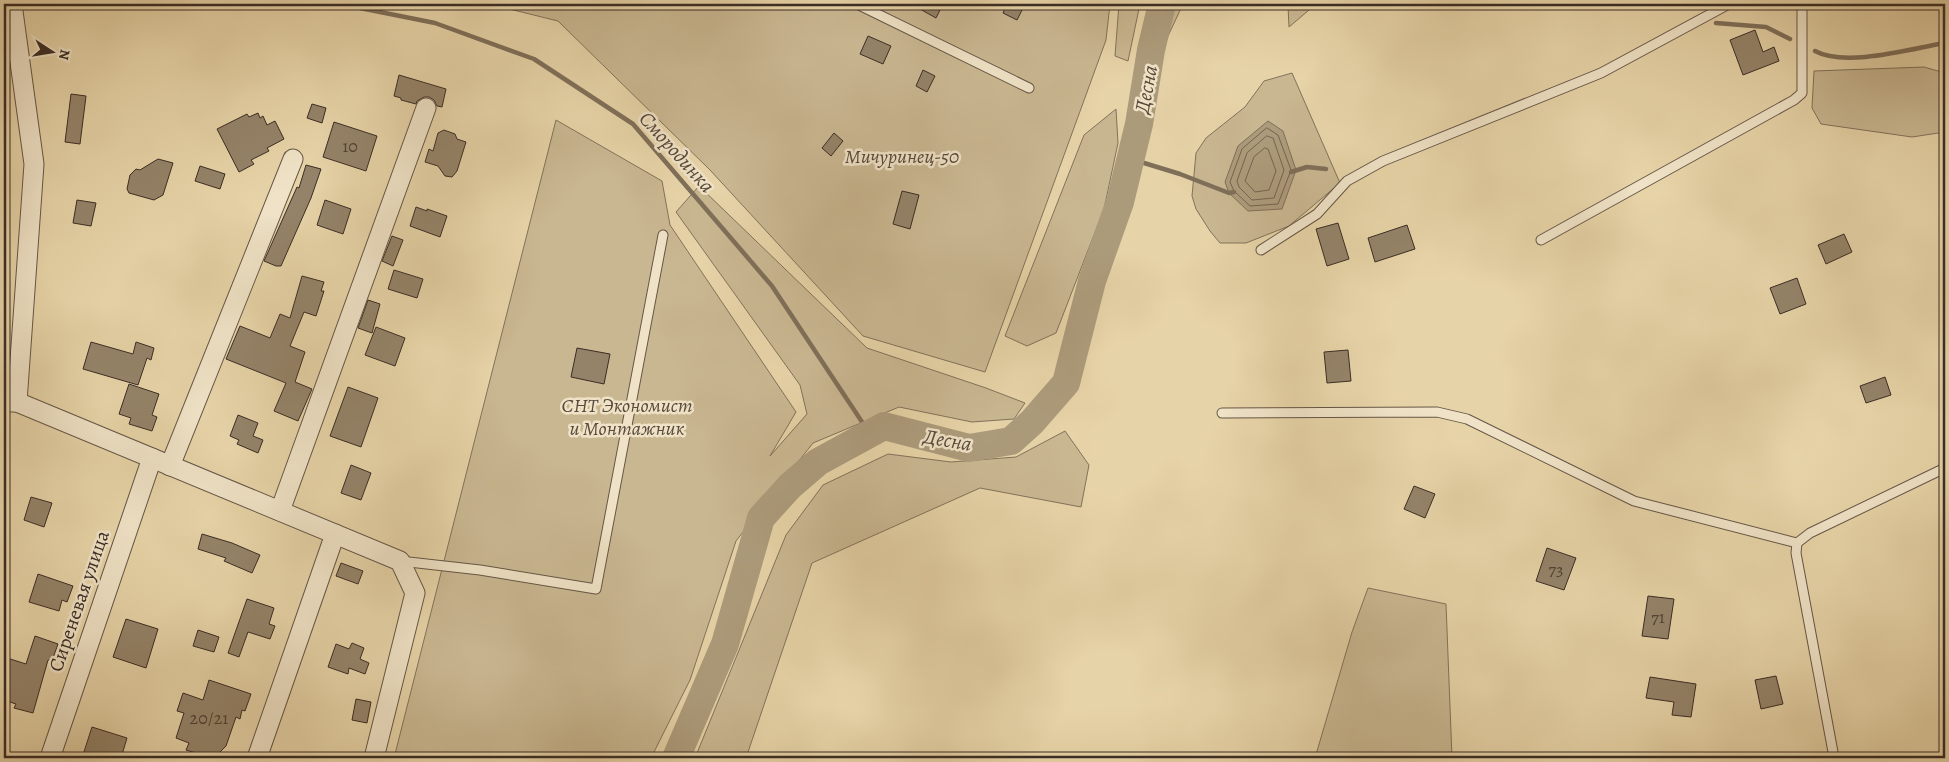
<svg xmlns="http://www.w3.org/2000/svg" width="1949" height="762" viewBox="0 0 1949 762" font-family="Alegreya,serif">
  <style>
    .green { fill: #c9b791; stroke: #82725b }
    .water { fill: #ac9b7b; stroke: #7f6f59 }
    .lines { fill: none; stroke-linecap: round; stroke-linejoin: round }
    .shore { stroke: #746450; stroke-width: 1 }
    .stream { stroke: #7f6f59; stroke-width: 4.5 }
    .river { stroke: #ac9b7b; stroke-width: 28 }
    .building { fill: #948369; stroke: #3b2d25 }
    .service-casing { stroke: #665646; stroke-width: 11 }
    .minor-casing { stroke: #665646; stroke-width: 21 }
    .service { stroke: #efe2c6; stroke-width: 9 }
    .minor { stroke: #efe2c6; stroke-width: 19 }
    .labels { text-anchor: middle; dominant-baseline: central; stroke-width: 5; stroke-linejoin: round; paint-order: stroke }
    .number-label { font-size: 18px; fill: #514236 }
    .park-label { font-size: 20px; font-style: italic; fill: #57493b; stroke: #efe2c6 }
    .street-label { font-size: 20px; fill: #3b2d25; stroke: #efe2c6 }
    .water-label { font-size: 21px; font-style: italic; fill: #57483a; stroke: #efe2c6 }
  </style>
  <rect width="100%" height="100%" fill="#e6d3a7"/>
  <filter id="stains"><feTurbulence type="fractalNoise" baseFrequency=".004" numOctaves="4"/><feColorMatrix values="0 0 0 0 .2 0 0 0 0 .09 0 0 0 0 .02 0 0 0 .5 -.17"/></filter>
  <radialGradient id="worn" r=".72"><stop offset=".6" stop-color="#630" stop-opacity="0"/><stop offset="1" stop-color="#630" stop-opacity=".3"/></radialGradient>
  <g class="green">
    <polygon points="489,4 1110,4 1106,40 985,372 863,336 710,170 558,21"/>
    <polygon points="1119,4 1140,4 1128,61 1115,56"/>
    <polygon points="1157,4 1183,4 1161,51 1144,55 1153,15"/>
    <polygon points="1290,4 1316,4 1289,27 1288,6"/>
    <polygon points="1924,67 1945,73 1945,132 1912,137 1821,124 1812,108 1814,71"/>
    <polygon points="1292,73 1340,183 1289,226 1246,243 1220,243 1210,231 1196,209 1192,196 1196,153 1206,138 1245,107 1264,81"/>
    <polygon points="1116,109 1118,143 1104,209 1056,333 1027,346 1005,336 1084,135"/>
    <polygon points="556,120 662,181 670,225 796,412 770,456 807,414 800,385 676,212 699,186 867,348 986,388 1025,403 1014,419 972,422 899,407 813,443 736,541 690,680 651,758 394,758"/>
    <polygon points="1065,431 1089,465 1081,507 980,488 812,563 746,758 695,758 786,535 823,485 888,454 951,462 1016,457"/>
    <polygon points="1368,588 1446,604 1452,758 1315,758 1352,632"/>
  </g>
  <polygon class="water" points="1268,121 1283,131 1296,170 1282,209 1248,211 1229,193 1225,182 1238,146"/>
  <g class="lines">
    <g class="shore">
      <polygon points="1267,128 1278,135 1291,170 1278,204 1250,206 1234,191 1230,182 1242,149"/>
      <polygon points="1267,136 1273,138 1284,170 1274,198 1252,200 1239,187 1237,181 1247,153"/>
      <polygon points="1265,148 1268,149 1276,171 1269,190 1255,192 1245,181 1254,157"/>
    </g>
    <g class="stream">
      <polyline points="340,4 435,23 534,59 633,124 772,286 870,434"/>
      <polyline points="1716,23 1766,27 1790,39"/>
      <path d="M1815 51C1844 67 1907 50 1939 44"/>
      <polyline points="1131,159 1180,174 1229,193 1234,192"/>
      <polyline points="1291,172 1307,167 1326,169"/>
    </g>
    <polyline class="river" points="676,758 725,644 761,518 790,486 818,462 884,426 969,448 1011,441 1032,422 1066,383 1092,281 1120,202 1139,124 1151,50 1162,4"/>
  </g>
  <g class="building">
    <polygon points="911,4 943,4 936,18"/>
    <polygon points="1007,4 1025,4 1017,20 1003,13"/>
    <polygon points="1755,30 1763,52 1774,47 1779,61 1743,75 1730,40"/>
    <polygon points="868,36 891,46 883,64 860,54"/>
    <polygon points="923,70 935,76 927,92 916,86"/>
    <polygon points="399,75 446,89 442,107 437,106 434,100 429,97 424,97 417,101 416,104 401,100 401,98 394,96"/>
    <polygon points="71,94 86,96 80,144 65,142"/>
    <polygon points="312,104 326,108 322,123 307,118"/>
    <polygon points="258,113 260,118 263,116 267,125 275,121 284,139 267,148 269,151 251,160 254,164 239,172 217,129 247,114 249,117"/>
    <polygon points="334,122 377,136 366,171 323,157"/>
    <polygon points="444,130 455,134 457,139 466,142 457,171 452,177 445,176 438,166 425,162 429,149 433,151 438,133"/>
    <polygon points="834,133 843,141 831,156 822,148"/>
    <polygon points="158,159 173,163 163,195 154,200 129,193 127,189 130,175 136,169 140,170"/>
    <polygon points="306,165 321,169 311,198 281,266 276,266 264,261 297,187 299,188"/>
    <polygon points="200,166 225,174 220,189 195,181"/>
    <polygon points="902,191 919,195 910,229 893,224"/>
    <polygon points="77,200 96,203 91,226 73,223"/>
    <polygon points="325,200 351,209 343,234 317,225"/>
    <polygon points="416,207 427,211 427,209 447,216 440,237 410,226"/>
    <polygon points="1338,223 1349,259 1327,266 1316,229"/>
    <polygon points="1407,225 1415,249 1375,262 1368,238"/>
    <polygon points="1844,234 1852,252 1826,264 1818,245"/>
    <polygon points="392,236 403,240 393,266 382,261"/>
    <polygon points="394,270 423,279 417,298 388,289"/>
    <polygon points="302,276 324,282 321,291 324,291 316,316 304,312 290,346 305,352 295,382 312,389 298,421 274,411 286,383 226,359 240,326 270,338 280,314 290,318"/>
    <polygon points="1797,278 1806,304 1780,314 1770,288"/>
    <polygon points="368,300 380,304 372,333 358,328"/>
    <polygon points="376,327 405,338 395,366 365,355"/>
    <polygon points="91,342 133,354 136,342 154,348 151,360 147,358 138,385 83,369"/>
    <polygon points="577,348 610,354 604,384 571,377"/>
    <polygon points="1348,350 1351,381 1327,383 1324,352"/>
    <polygon points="1885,377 1891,395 1866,403 1860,386"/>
    <polygon points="129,384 159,394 152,415 157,417 152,431 129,424 131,418 119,414"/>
    <polygon points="348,387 378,398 361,447 330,436"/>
    <polygon points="238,415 258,423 253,436 263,440 258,453 237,444 239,440 230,436"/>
    <polygon points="351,465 371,473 361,500 341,493"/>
    <polygon points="1414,486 1435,494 1425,518 1404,509"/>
    <polygon points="31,497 52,503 44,527 24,520"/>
    <polygon points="202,534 232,543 260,555 252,573 224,561 226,558 198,549"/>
    <polygon points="1547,548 1576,558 1564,590 1536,581"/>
    <polygon points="341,563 363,571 358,584 336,576"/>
    <polygon points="38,574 73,586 67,602 62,600 59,611 29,602"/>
    <polygon points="1648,596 1674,599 1668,639 1642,636"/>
    <polygon points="247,599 274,608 269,624 275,626 270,639 248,632 239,657 228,653"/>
    <polygon points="126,619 158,629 146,668 113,657"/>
    <polygon points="198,630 219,637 214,652 193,646"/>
    <polygon points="35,636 58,644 52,661 48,660 33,713 14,708 16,704 4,700 4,657 26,664"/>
    <polygon points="352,643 364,648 360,659 369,663 365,674 349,668 348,674 328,667 336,644 349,649"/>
    <polygon points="1776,676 1783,704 1761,709 1755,680"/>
    <polygon points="1650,677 1696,684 1691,717 1672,715 1674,702 1646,698"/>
    <polygon points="209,680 251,694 245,711 242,710 240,719 236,717 226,746 218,754 209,757 186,750 189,743 176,738 184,713 177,711 183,693 203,700"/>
    <polygon points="356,699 371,702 367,723 352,720"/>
    <polygon points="92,727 127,738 121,758 82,758"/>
  </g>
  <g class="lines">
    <defs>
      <g id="service">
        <polyline points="857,4 1029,88"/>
        <polyline points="1541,240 1794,100 1802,93 1802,4"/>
        <polyline points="1261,250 1317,214 1347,181 1383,161 1601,73 1729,4"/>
        <polyline points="1222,413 1437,412 1467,419 1634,501 1797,543"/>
        <polyline points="400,561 480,570 596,589 663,235"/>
        <polyline points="1833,752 1796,553 1797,543 1810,533 1945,468"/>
      </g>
      <g id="minor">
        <polyline points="12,4 34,164 17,402"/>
        <polyline points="4,402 17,402 400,561 415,593 374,758"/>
        <polyline points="170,466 293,159"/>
        <polyline points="280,511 426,108"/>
        <polyline points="50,758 152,458"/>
        <polyline points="257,758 335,534"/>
      </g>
    </defs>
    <use href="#service" class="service-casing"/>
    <use href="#minor" class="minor-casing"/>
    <use href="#service" class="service"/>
    <use href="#minor" class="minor"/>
  </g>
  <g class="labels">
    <g class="number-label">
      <text x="350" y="146">10</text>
      <text x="1556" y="569">73</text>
      <text x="1658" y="617">71</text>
      <text x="209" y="718">20/21</text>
    </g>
    <g class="park-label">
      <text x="902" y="156">Мичуринец-50</text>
      <text x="627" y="405">СНТ Экономист<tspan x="627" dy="23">и Монтажник</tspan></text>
    </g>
    <g class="street-label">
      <text transform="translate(79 601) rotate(-71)">Сиреневая улица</text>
    </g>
    <g class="water-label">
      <text transform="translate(1146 89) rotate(-79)">Десна</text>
      <text transform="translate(677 152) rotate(48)">Смородинка</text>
      <text transform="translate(948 440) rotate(10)">Десна</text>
    </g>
  </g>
  <rect width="1949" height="762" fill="none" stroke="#e6d3a7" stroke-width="20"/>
  <rect x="5" y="5" width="1939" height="752" fill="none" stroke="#3b2d25" stroke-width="2.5"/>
  <rect x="10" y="10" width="1929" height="742" fill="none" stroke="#3b2d25"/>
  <g transform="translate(52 52) rotate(102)" stroke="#efe2c6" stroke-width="4" paint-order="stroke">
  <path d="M0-4L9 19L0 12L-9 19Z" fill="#3b2d25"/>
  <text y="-8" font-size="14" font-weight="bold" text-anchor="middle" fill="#3b2d25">N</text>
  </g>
  <rect width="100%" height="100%" filter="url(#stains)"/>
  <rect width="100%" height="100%" fill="url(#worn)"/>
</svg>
